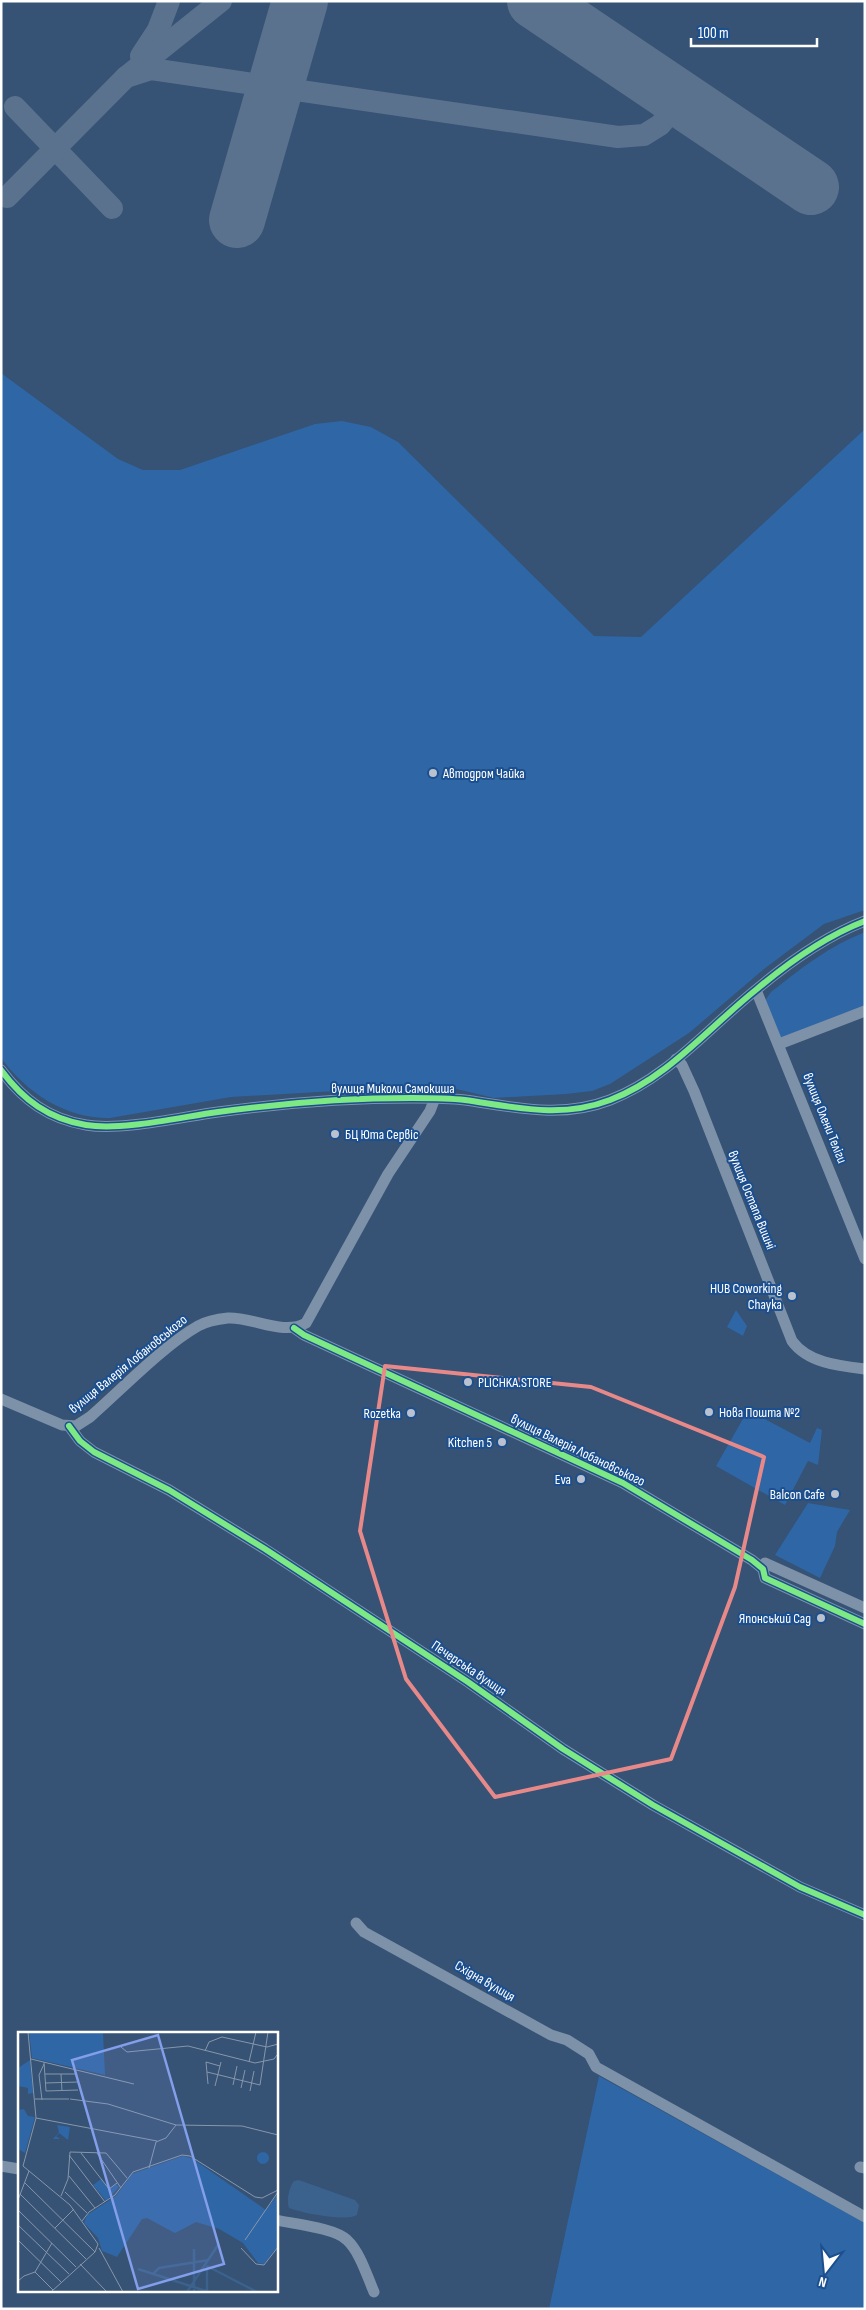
<svg xmlns="http://www.w3.org/2000/svg" width="866" height="2310" viewBox="0 0 866 2310" font-family="'Sofia Sans Condensed',sans-serif">
  <style>
    .green { fill: #2f66a5 }
    .water { fill: #3b618d }
    .lines { fill: none; stroke-linecap: round; stroke-linejoin: round }
    .taxiway { stroke: #5a728e; stroke-width: 22 }
    .runway { stroke: #5a728e; stroke-width: 56 }
    .minor { stroke: #7d92a8; stroke-width: 11 }
    .cycleway-casing { stroke: #1b4f8f; stroke-width: 9 }
    .cycleway { stroke: #7ce984; stroke-width: 6 }
    .marked { fill: none; stroke: #e88989; stroke-width: 4; stroke-linejoin: round }
    .poi-dot { fill: #b9c2ce; stroke: #1b4f8f; stroke-width: 2 }
    .labels { text-anchor: middle; dominant-baseline: central; stroke-width: 4; stroke-linejoin: round; paint-order: stroke }
    .poi-label { font-size: 14px; fill: #fff; stroke: #1b4f8f; text-anchor: end }
    .street-label { font-size: 14px; fill: #fff; stroke: #1b4f8f }
    .inset-river { fill: none; stroke: #3b618d; stroke-width: 2.5 }
    .inset-road { fill: none; stroke: #8697ac; stroke-width: 1 }
    .view { fill: #839eea; fill-opacity: 0.15; stroke: #839eea; stroke-width: 2.5 }
    .inset-edge { fill: none; stroke: #fff; stroke-width: 2.5 }
  </style>
  <rect width="100%" height="100%" fill="#365274"/>
  <g class="green">
    <path d="M1 373 118 459 143 470H180L315 424 342 421 371 427 398 442 594 636 641 637 865 429V910L824 924 764 969 689 1033 610 1084 592 1091 566 1094 494 1098 440 1085 231 1097 110 1118C66 1119 27 1093 1 1058Z"/>
    <path d="M865 932V1007L785 1038 778 1036 766 1007V999L771 992C800 969 829 946 865 932Z"/>
    <polygon points="736,1310 747,1326 743,1336 727,1327"/>
    <polygon points="748,1410 810,1443 817,1428 822,1430 818,1465 808,1461 785,1505 716,1466"/>
    <polygon points="808,1503 850,1510 837,1532 835,1546 820,1578 775,1555"/>
    <polygon points="599,2076 865,2223 865,2309 549,2309"/>
  </g>
  <path class="water" d="M299 2180 355 2200 359 2205 357 2215C346 2222 302 2213 289 2208 286 2201 289 2187 294 2181Z"/>
  <g class="lines">
    <g class="taxiway">
      <polyline points="141,56 158,30 169,1"/>
      <polyline points="126,77 151,69 618,137 644,135 660,125 681,100"/>
      <polyline points="15,107 112,208"/>
      <polyline points="7,197 126,77 221,1"/>
    </g>
    <g class="runway">
      <polyline points="535,1 811,187"/>
      <polyline points="237,220 300,1"/>
    </g>
    <g class="minor">
      <polyline points="756,990 865,1259"/>
      <polyline points="779,1044 865,1011"/>
      <path d="M676 1059 682 1065 694 1091 792 1341C808 1363 839 1366 865 1369"/>
      <path d="M1 1070C23 1100 49 1119 86 1125 122 1131 181 1117 218 1112 283 1103 347 1098 412 1098 430 1098 448 1098 465 1100 514 1107 561 1119 610 1100 668 1078 709 1027 757 989 788 963 826 936 865 921"/>
      <polyline points="294,1328 304,1335 623,1483 752,1560 763,1569 765,1578 865,1624"/>
      <path d="M1 1399 62 1425 76 1426 90 1417C122 1389 163 1346 198 1326 207 1321 218 1319 228 1318 254 1317 283 1336 306 1323L388 1174 430 1111 435 1098"/>
      <polyline points="69,1426 80,1441 94,1452 169,1490 265,1549 468,1682 563,1749 653,1805 800,1887 865,1915"/>
      <polyline points="763,1569 765,1563 865,1608"/>
      <polyline points="356,1923 364,1932 551,2035 567,2040 589,2054 596,2067 865,2217"/>
      <polyline points="1,2166 19,2169"/>
      <polyline points="860,2167 865,2168"/>
      <path d="M276 2220C294 2224 335 2228 347 2240 360 2252 367 2276 374 2292"/>
    </g>
    <defs>
      <g id="cycleway">
        <path d="M1 1070C23 1100 49 1119 86 1125 122 1131 181 1117 218 1112 283 1103 347 1098 412 1098 430 1098 448 1098 465 1100 514 1107 561 1119 610 1100 668 1078 709 1027 757 989 788 963 826 936 865 921"/>
        <polyline points="294,1328 304,1335 623,1483 752,1560 763,1569 765,1578 865,1624"/>
        <polyline points="69,1426 80,1441 94,1452 169,1490 265,1549 468,1682 563,1749 653,1805 800,1887 865,1915"/>
      </g>
    </defs>
    <use href="#cycleway" class="cycleway-casing"/>
    <use href="#cycleway" class="cycleway"/>
  </g>
  <path class="marked" d="M385 1366 591 1387 764 1457 735 1587 671 1759 495 1797 406 1679 360 1531Z"/>
  <g class="poi-dot">
    <circle cx="433" cy="773" r="5"/>
    <circle cx="335" cy="1134" r="5"/>
    <circle cx="792" cy="1296" r="5"/>
    <circle cx="468" cy="1382" r="5"/>
    <circle cx="709" cy="1412" r="5"/>
    <circle cx="411" cy="1413" r="5"/>
    <circle cx="502" cy="1442" r="5"/>
    <circle cx="581" cy="1479" r="5"/>
    <circle cx="835" cy="1494" r="5"/>
    <circle cx="821" cy="1618" r="5"/>
  </g>
  <g class="labels">
    <g class="poi-label">
      <text x="443" y="773" text-anchor="start">Автодром Чайка</text>
      <text x="345" y="1134" text-anchor="start">БЦ Юта Сервіс</text>
      <text x="782" y="1288">HUB Coworking<tspan x="782" dy="16">Chayka</tspan></text>
      <text x="478" y="1382" text-anchor="start">PLICHKA.STORE</text>
      <text x="719" y="1412" text-anchor="start">Нова Пошта №2</text>
      <text x="401" y="1413">Rozetka</text>
      <text x="492" y="1442">Kitchen 5</text>
      <text x="571" y="1479">Eva</text>
      <text x="825" y="1494">Balcon Cafe</text>
      <text x="811" y="1618">Японський Сад</text>
    </g>
    <g class="street-label">
      <text x="393" y="1088">вулиця Миколи Самокиша</text>
      <text transform="translate(825 1118) rotate(68)">вулиця Олени Теліги</text>
      <text transform="translate(752 1200) rotate(68)">вулиця Остапа Вишні</text>
      <text transform="translate(128 1364) rotate(-39)">вулиця Валерія Лобановського</text>
      <text transform="translate(578 1450) rotate(26)">вулиця Валерія Лобановського</text>
      <text transform="translate(469 1668) rotate(34)">Печерська вулиця</text>
      <text transform="translate(485 1981) rotate(30)">Східна вулиця</text>
    </g>
  </g>
  <g transform="translate(18 2032)">
    <rect width="260" height="260" fill="#365274"/>
    <path d="M11 0H85L87 43 14 26ZM12 28 15 61 10 62V56L0 54V36ZM6 77 10 84 17 85 7 121 0 117V78ZM39 93 52 95 50 108 41 101 38 104 42 107H35L41 100ZM239 126a6 6 0 1 1 12 0a6 6 0 1 1-12 0ZM165 124 175 127 248 178 260 162V214L246 232 240 231 225 211 201 197 178 190 157 201 129 186 124 187 99 225 84 219 80 206 66 191 69 183 98 164 114 142ZM83 147 91 157 98 152 101 155 88 169 75 153Z" fill="#2f66a5"/>
    <path class="inset-river" d="M176 217V260M189 234 239 260M189 234V260M120 237 191 260M135 242 141 236 191 228M169 260 200 213"/>
    <path class="inset-road" d="M10 0 18 86 5 134 52 173 80 212 77 220 33 260M260 12V28M103 15 109 20 170 14 237 31 256 27 259 23M187 19 191 10 204 5 249 15 260 12M13 27 116 52M26 30 28 59 60 58M231 30 238 0M189 40 242 53 250 0M27 42H59M43 42 44 59M27 51 60 50M190 52 188 30 202 34M215 53 219 34M197 54 203 30M223 56 227 38M232 59 236 39M17 67H51M52 67 90 72 158 93 224 94 260 103M24 68 21 43 26 32M18 86 139 109M63 121 91 157 99 151M79 121 103 156M51 123 87 170M131 136 138 110 148 106 158 93M51 144 77 176M7 151 77 220M47 160 69 181M2 162 68 227M43 164 50 147 52 120 88 121 109 146M0 168 11 139M0 178 58 235M64 189 71 180 97 163 115 140 164 123 172 124 237 165 244 166 260 158M0 193 51 242M37 196 56 177M0 208 43 250M227 208 260 160M81 216 105 260M223 216 238 232 246 233 260 215M62 232 88 259M17 240 35 258M0 249 6 244 17 240 34 211"/>
    <path class="view" d="M140 3 206 232 120 257 54 28Z"/>
    <rect width="260" height="260" class="inset-edge"/>
  </g>
  <rect width="866" height="2310" fill="none" stroke="#ffffff" stroke-width="5"/>
  <g transform="translate(826 2270) rotate(196)" stroke="#1b4f8f" stroke-width="4" paint-order="stroke">
  <path d="M0-4L9 19L0 12L-9 19Z" fill="#ffffff"/>
  <text y="-8" font-size="14" font-weight="bold" text-anchor="middle" fill="#ffffff">N</text>
  </g>
  <path d="M691 38v8h126v-8" fill="none" stroke="#ffffff" stroke-width="2.5"/>
  <text x="698" y="38" font-size="15" fill="#ffffff" stroke="#1b4f8f" stroke-width="4" paint-order="stroke">100 m</text>
</svg>
